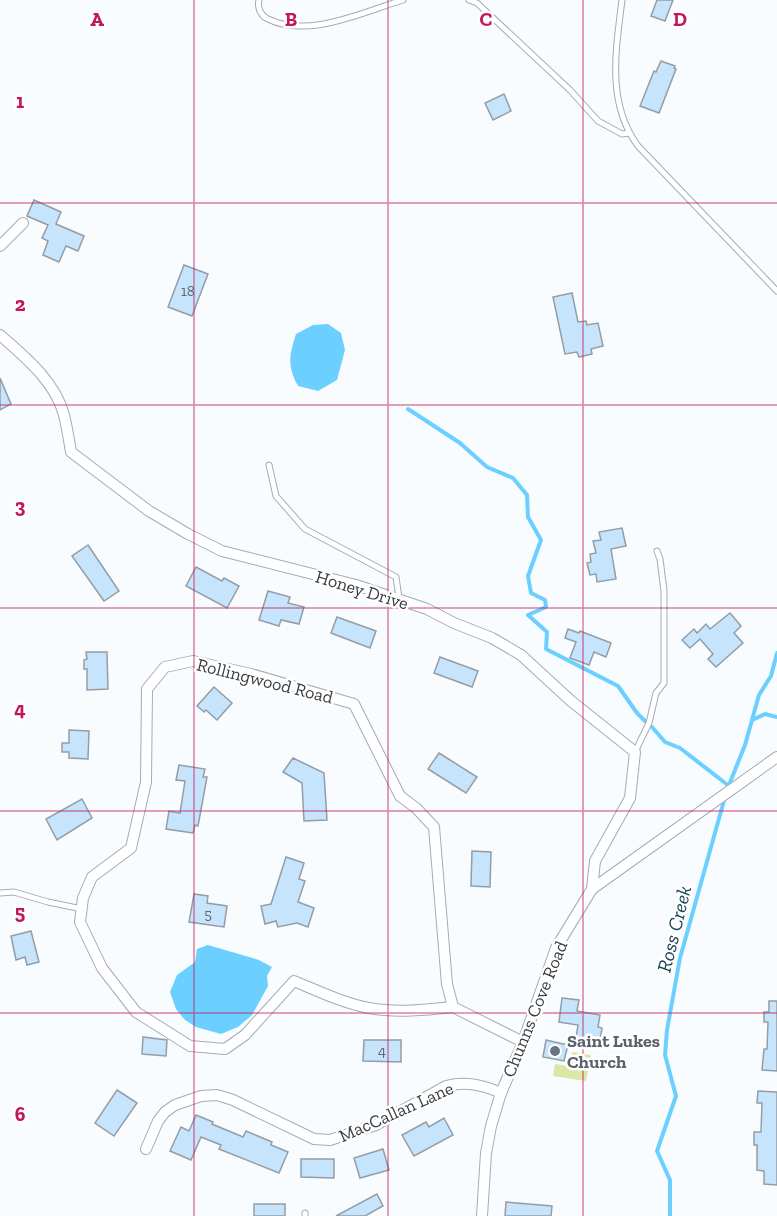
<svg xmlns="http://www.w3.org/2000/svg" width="777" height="1216" viewBox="0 0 777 1216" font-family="'Zilla Slab',serif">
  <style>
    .green { fill: #dbe6a7 }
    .water { fill: #6bd0ff }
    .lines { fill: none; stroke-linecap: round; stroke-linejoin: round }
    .stream { stroke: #6bd0ff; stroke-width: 4 }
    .building { fill: #c7e4fd; stroke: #949da5; stroke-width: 1.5 }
    .lane-casing { stroke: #a3acb4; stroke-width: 7 }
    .street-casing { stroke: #a3acb4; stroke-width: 12 }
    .lane { stroke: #fff; stroke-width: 5 }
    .street { stroke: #fff; stroke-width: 10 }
    .grid { fill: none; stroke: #c2185b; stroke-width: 1.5; stroke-opacity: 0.55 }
    .worship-dot { fill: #6b7280; stroke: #fff; stroke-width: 2 }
    .labels { text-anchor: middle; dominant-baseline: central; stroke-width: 5; stroke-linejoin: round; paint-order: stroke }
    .number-label { font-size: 15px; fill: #5c676f }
    .street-label { font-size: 18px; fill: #393d40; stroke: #fff }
    .worship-label { font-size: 18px; font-weight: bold; fill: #5b616d; stroke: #fff; text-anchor: start }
    .water-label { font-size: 20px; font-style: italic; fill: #1a4559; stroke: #fff }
    .grid-label { font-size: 20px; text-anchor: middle; font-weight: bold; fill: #c2185b; stroke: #fff; stroke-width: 5; stroke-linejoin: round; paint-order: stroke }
  </style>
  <rect width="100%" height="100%" fill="#f8fcff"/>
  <polygon class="green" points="572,1052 591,1055 586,1081 553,1076 555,1064 569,1066"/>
  <g class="water">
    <path d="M328 324 341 333 345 350 337 380 318 391 298 386C287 366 289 356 296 334L313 325Z"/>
    <polygon points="208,945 259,960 272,967 267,976 268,986 252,1015 238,1027 221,1034 196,1027 185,1020 176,1009 170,992 177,975 195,962 197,949"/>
  </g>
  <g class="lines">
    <g class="stream">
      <polyline points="408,409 460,443 487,467 513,478 527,495 528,517 541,540 528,576 531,593 545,600 546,607 528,615 547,632 546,649 618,686 637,713 645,721"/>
      <polyline points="752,720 765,714 777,717"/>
      <polyline points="652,727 665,742 680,748 729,786"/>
      <polyline points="727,790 745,745 759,695 771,676 777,653"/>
      <polyline points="670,1216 670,1180 657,1151 676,1096 665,1055 667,1030 680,958 725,797"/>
    </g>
  </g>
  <g class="building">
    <polygon points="657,0 673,0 665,21 651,16"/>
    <polygon points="661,61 675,66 674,68 676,69 659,113 640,106 654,71 656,72"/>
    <polygon points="504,94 511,111 493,120 485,103"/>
    <polygon points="34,200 61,212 56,224 84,236 78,251 66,246 59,262 43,255 48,241 42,238 48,225 27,216"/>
    <polygon points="184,265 208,274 192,316 168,307"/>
    <polygon points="572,293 578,322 586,321 587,325 598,323 603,346 591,349 592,354 579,357 577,352 565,354 553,297"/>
    <polygon points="0,378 11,404 0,410"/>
    <polygon points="622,528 626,546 611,549 616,579 597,582 596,574 590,575 587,563 591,562 590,554 596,553 593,541 601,540 599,532"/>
    <polygon points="88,545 119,591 104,601 72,556"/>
    <polygon points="196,567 222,581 224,578 239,586 227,608 186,586"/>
    <polygon points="268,591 290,597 288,603 304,607 299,624 281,620 279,626 259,620"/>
    <polygon points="730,613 741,626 734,633 743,643 716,667 708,659 713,654 700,639 690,648 682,640 694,629 697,633 706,624 710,629"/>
    <polygon points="337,617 376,631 370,648 331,633"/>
    <polygon points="568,629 579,633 580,631 611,643 606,657 594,652 589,665 570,658 576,642 565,638"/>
    <polygon points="86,652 107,652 108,689 87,690 87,669 84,669 84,660 87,659"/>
    <polygon points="440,657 478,671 472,687 434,673"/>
    <polygon points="214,687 232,703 217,720 206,710 204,712 197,706"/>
    <polygon points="69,730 89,731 88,759 69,758 69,752 62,752 62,743 69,743"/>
    <polygon points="439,753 477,777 466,793 428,769"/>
    <polygon points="293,758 324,773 327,820 304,821 302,783 283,772"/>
    <polygon points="179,765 205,769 203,777 207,777 198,826 195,825 193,833 166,829 169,811 180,813 185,781 176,780"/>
    <polygon points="82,799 92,818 57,840 46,819"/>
    <polygon points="472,851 491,852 490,887 471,886"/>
    <polygon points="286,857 304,863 299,879 305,881 298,902 314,908 308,927 297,923 278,927 276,921 265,924 261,906 271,904"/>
    <polygon points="194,894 208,896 207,903 227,906 224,927 189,922"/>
    <polygon points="31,931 39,962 27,965 25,957 16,960 11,936"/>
    <polygon points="562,998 579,1000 577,1011 600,1015 598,1027 602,1028 599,1047 575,1044 578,1025 559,1022"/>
    <polygon points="769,1001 777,1001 777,1071 762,1070 764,1049 767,1049 768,1022 764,1022 764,1012 769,1012"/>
    <polygon points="143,1037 167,1040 166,1056 142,1054"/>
    <polygon points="364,1040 401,1040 401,1062 363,1061"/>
    <polygon points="546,1040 568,1045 564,1061 543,1057"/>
    <polygon points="117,1090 137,1103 114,1136 95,1123"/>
    <polygon points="758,1091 777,1092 777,1185 764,1184 764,1171 757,1170 757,1145 754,1145 754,1132 761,1132 762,1103 757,1103"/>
    <polygon points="196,1115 213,1122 212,1124 243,1137 246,1131 272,1142 271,1145 288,1152 279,1173 219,1149 221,1145 201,1137 191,1160 170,1151 181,1127 189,1131"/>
    <polygon points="444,1118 453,1135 414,1156 402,1135 426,1122 429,1127"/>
    <polygon points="383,1149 389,1170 360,1178 354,1158"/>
    <polygon points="301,1159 334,1159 334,1178 301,1177"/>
    <polygon points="377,1194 383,1206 365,1216 336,1216"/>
    <polygon points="506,1202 552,1206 551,1216 505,1216"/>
    <rect x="254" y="1204" width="31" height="12"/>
  </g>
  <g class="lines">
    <defs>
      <g id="lane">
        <path d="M259 0C257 8 261 16 268 19 309 39 362 12 403 0"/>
        <polyline points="469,0 477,3 570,90 598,121 622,134 629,133"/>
        <path d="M622 0C616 49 606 103 638 146L777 291"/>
        <polyline points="269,465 276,496 305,529 396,577 399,598"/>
        <polyline points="635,752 649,723 656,693 664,683 664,591 660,559 657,551"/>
        <polyline points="0,893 14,892 48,902 82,909"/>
        <polyline points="305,1213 305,1216"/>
      </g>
      <g id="street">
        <polyline points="0,246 23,223"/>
        <path d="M0 335C25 357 55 381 64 415 67 427 69 440 71 452L149 511 188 534 222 551 356 585 427 609 454 623 492 638 521 655 571 701 635 752 630 798 595 861 592 889"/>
        <path d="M193 661 251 674 354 704 400 796 416 808 434 827 447 984 453 1007C426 1010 397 1013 369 1008 343 1003 318 991 294 981L245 1035 225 1049 190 1046 136 1012 102 968 80 922 83 898 92 877 131 848 146 782 147 689 165 667Z"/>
        <polyline points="453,1007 523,1042"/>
        <path d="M146 1149 158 1121 165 1112 175 1105 201 1096 217 1095 233 1100 314 1139 330 1140 376 1125 446 1086C466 1081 483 1085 501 1093"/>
        <polyline points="482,1216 486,1153 491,1126 501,1093 523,1042 556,948 592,889 777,757"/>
      </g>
    </defs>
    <use href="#lane" class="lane-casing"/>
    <use href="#street" class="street-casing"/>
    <use href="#lane" class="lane"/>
    <use href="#street" class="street"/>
  </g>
  <path class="grid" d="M194 0V1216M388 0V1216M583 0V1216M0 203H777M0 405H777M0 608H777M0 811H777M0 1013H777"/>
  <circle class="worship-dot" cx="555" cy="1051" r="6"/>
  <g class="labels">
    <g class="number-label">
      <text x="188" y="291">18</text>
      <text x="208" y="914">5</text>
      <text x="382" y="1051">4</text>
    </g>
    <g class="street-label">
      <text transform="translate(362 590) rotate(17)">Honey Drive</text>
      <text transform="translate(265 681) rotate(14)">Rollingwood Road</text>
      <text transform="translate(535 1009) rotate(-68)">Chunns Cove Road</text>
      <text transform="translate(396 1112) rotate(-24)">MacCallan Lane</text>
    </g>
    <g class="worship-label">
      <text x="567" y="1041">Saint Lukes<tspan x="567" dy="21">Church</tspan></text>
    </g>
    <g class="water-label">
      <text transform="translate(674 929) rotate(-76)">Ross Creek</text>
    </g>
  </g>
  <g class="grid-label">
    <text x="97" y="26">A</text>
    <text x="291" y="26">B</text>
    <text x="486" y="26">C</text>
    <text x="680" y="26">D</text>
    <text x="20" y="108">1</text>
    <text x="20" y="311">2</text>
    <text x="20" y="513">3</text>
    <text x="20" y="716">4</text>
    <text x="20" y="919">5</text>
    <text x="20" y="1121">6</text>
  </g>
</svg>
